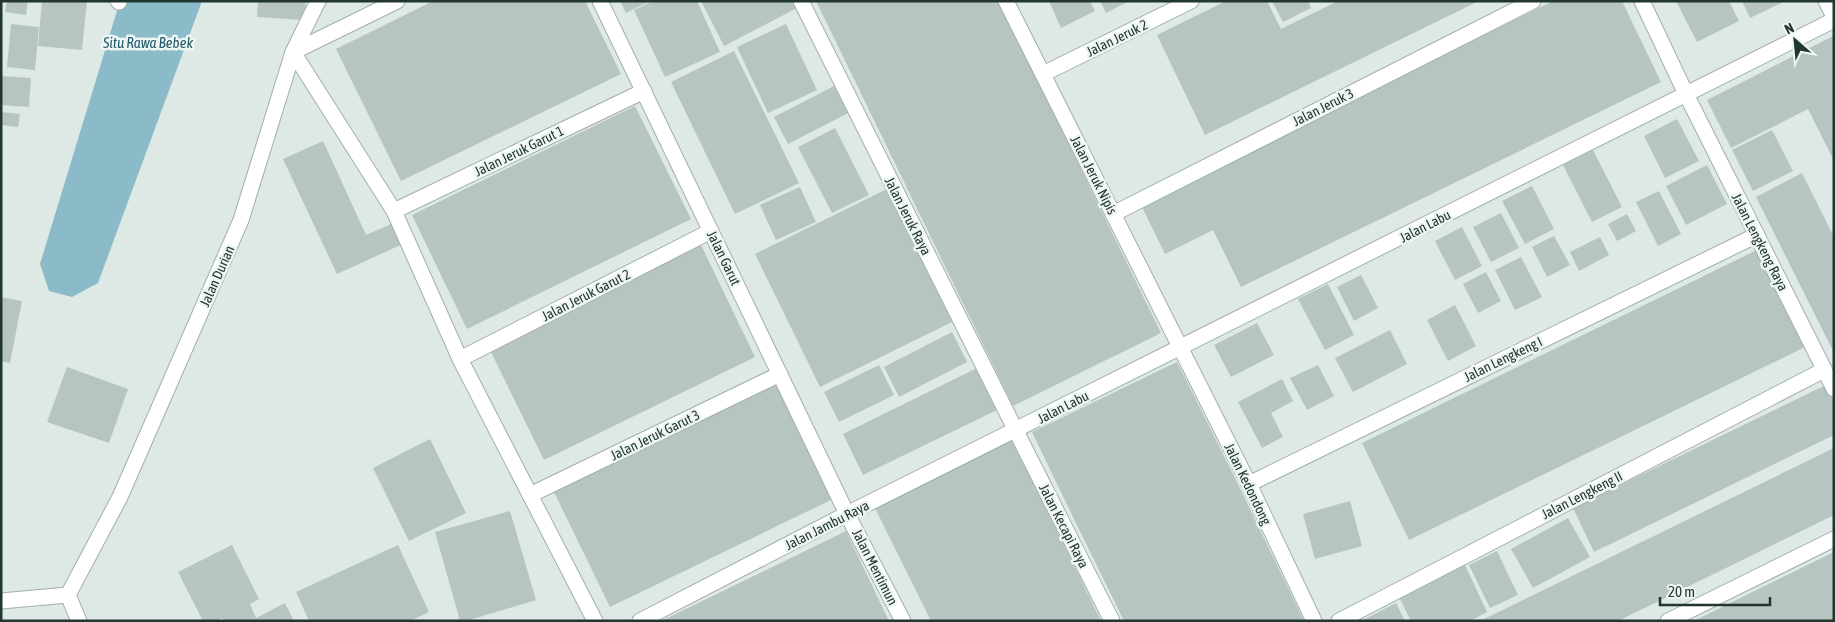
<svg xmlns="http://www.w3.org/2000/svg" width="1835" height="622" viewBox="0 0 1835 622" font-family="'Asap Condensed',sans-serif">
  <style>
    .water { fill: #8bbbc8 }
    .building { fill: #b7c5c0 }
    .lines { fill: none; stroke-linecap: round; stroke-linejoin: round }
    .minor-casing { stroke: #a2afab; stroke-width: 17 }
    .tertiary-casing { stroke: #a2afab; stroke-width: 17 }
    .minor { stroke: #fff; stroke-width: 15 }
    .tertiary { stroke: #fff; stroke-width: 15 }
    .labels { text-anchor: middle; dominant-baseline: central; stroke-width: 5; stroke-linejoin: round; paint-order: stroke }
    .street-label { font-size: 14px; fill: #213631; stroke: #eef5f2 }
    .water-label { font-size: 15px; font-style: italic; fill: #225b6b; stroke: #eef5f2 }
  </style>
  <rect width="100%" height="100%" fill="#dee8e4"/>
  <polygon class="water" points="120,1 202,1 98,283 72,297 49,291 40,264"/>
  <g class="building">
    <polygon points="7,1 28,1 26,15 5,12"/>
    <polygon points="42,1 87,1 82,50 38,46"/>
    <polygon points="258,1 306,1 304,20 257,17"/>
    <polygon points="433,1 585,1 621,74 401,181 336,49"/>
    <polygon points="620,1 650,1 626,13"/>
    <polygon points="653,1 697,1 720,52 665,77 634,10"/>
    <polygon points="701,1 796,1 799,7 724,46"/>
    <polygon points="816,1 999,1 1161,333 1013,406"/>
    <polygon points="1049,1 1090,1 1095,11 1061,28"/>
    <polygon points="1100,1 1129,1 1106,13"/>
    <polygon points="1226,1 1267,1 1281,29 1338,1 1479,1 1205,135 1157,35"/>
    <polygon points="1272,1 1308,1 1311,8 1283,22"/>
    <polygon points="1553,1 1622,1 1661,82 1241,287 1213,230 1165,254 1140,203"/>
    <polygon points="1676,1 1729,1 1739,21 1697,42"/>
    <polygon points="1742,1 1785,1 1750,18"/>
    <polygon points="11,24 39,27 35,70 7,67"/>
    <polygon points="786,24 817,90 768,113 737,47"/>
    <polygon points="1833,36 1834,161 1808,109 1731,148 1707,100"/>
    <polygon points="734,51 799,183 735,214 671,82"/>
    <polygon points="1,76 31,78 29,107 1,105"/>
    <polygon points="840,83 854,110 788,144 774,117"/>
    <polygon points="635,106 691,219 467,329 412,215"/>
    <polygon points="1,112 20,114 18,127 1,125"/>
    <polygon points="1677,119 1699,161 1665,178 1644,136"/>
    <polygon points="835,128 869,195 832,213 798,147"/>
    <polygon points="1772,130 1793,171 1753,191 1732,150"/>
    <polygon points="323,141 366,235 398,221 407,242 337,274 283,159"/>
    <polygon points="1593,150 1622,207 1592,222 1563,165"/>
    <polygon points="1707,165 1727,204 1686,225 1666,186"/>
    <polygon points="1802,173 1834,237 1834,353 1756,197"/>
    <polygon points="1532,186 1554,229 1525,244 1502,201"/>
    <polygon points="800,187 816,222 776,240 760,205"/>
    <polygon points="889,188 954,321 820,387 755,254"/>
    <polygon points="1659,191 1681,234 1658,246 1636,202"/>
    <polygon points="1501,213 1519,248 1491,262 1473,227"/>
    <polygon points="1627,214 1636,231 1617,241 1608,224"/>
    <polygon points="1462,227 1482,266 1455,280 1435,241"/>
    <polygon points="1554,236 1570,265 1547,277 1532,247"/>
    <polygon points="1600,237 1609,255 1579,271 1570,252"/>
    <polygon points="701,245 755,357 544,460 489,348"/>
    <polygon points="1759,249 1807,346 1409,540 1362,443"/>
    <polygon points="1521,257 1542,297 1515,310 1495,270"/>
    <polygon points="1486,272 1501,301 1478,313 1463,284"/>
    <polygon points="1361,275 1378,308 1354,321 1337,287"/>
    <polygon points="1328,284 1354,335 1325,350 1298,299"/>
    <polygon points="1,297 22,301 10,363 1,361"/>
    <polygon points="1455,305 1476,346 1448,361 1427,320"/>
    <polygon points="1257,323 1274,355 1231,377 1214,345"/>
    <polygon points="1390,330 1407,364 1353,392 1335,358"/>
    <polygon points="952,332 967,362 899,397 884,367"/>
    <polygon points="1177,362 1235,478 1304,621 1124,621 1073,517 1032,432"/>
    <polygon points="879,365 894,395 839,422 824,392"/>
    <polygon points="1318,365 1334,396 1307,410 1290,378"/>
    <polygon points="67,367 128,389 109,443 47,422"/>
    <polygon points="977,368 997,410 863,475 843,434"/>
    <polygon points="1282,379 1293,401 1271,413 1283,437 1262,448 1238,402"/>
    <polygon points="777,380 835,498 610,607 553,490"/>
    <polygon points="1826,385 1834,402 1834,435 1594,552 1573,508"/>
    <polygon points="1012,437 1101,621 931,621 873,504"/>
    <polygon points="430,439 466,513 409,541 373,468"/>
    <polygon points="1834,448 1834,515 1618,621 1480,621"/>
    <polygon points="1350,501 1362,546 1315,559 1303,514"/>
    <polygon points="510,511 536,600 466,621 460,621 435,532"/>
    <polygon points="1568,518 1590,557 1533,588 1511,549"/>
    <polygon points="846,531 889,621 661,621 690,607"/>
    <polygon points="232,545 259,599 250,604 256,618 285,603 294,621 224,621 222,618 216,621 203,621 178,572"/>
    <polygon points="398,545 429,612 410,621 309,621 296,592"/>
    <polygon points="1497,551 1518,595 1490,608 1469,565"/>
    <polygon points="1834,552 1834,621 1694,621 1728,604"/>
    <polygon points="1465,565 1487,612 1470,621 1411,621 1399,597"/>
    <polygon points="1396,603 1405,621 1361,621"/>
  </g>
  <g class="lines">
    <defs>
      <g id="minor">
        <polyline points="118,1 119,2"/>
        <polyline points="318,1 293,52 394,211 460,359 595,621"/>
        <polyline points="600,1 847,514 903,621"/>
        <polyline points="801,1 1016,431 1112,621"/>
        <polyline points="1006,1 1249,484 1314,621"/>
        <polyline points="1642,1 1686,94 1834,389"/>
        <polyline points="1826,1 1834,17"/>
        <polyline points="1043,74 1191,1"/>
        <polyline points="394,211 644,91"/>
        <polyline points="1113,214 1533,1"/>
        <polyline points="460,359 711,231"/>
        <polyline points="1249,484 1757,235"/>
        <polyline points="530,495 780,374"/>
        <polyline points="68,595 79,621"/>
        <polyline points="640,621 847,514 1834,20"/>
        <polyline points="1339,621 1824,370"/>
        <polyline points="1668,621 1834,539"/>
      </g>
      <polyline id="tertiary" points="1,601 68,595 120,497 241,220 293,52 397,1"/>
    </defs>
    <use href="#minor" class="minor-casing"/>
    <use href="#tertiary" class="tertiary-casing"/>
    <use href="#minor" class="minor"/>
    <use href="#tertiary" class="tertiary"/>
  </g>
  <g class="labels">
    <g class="street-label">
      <text transform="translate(1117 38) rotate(-26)">Jalan Jeruk 2</text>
      <text transform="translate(1323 107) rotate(-27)">Jalan Jeruk 3</text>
      <text transform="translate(519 151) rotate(-26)">Jalan Jeruk Garut 1</text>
      <text transform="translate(1094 175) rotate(63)">Jalan Jeruk Nipis</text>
      <text transform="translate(908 216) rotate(63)">Jalan Jeruk Raya</text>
      <text transform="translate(1425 226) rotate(-27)">Jalan Labu</text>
      <text transform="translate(1760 242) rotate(63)">Jalan Lengkeng Raya</text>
      <text transform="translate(724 258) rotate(64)">Jalan Garut</text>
      <text transform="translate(217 276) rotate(-66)">Jalan Durian</text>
      <text transform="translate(586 295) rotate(-27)">Jalan Jeruk Garut 2</text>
      <text transform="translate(1503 359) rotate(-26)">Jalan Lengkeng I</text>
      <text transform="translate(1063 407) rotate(-27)">Jalan Labu</text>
      <text transform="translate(655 435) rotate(-26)">Jalan Jeruk Garut 3</text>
      <text transform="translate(1248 484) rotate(64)">Jalan Kedondong</text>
      <text transform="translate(1582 495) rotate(-27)">Jalan Lengkeng II</text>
      <text transform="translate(827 525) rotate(-27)">Jalan Jambu Raya</text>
      <text transform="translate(1064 526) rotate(63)">Jalan Kecapi Raya</text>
      <text transform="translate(875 567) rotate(63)">Jalan Mentimun</text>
    </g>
    <g class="water-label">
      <text x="148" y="42">Situ Rawa Bebek</text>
    </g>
  </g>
  <rect width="1835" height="622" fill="none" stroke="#213631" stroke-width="5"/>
  <g transform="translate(1795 40) rotate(333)" stroke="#eef5f2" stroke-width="4" paint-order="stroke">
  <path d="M0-4L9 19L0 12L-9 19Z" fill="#213631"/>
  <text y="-8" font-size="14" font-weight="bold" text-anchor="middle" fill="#213631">N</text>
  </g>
  <path d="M1660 597v8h110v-8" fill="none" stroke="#213631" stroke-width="2.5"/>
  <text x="1668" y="597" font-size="15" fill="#213631" stroke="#eef5f2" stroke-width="4" paint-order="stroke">20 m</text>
</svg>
